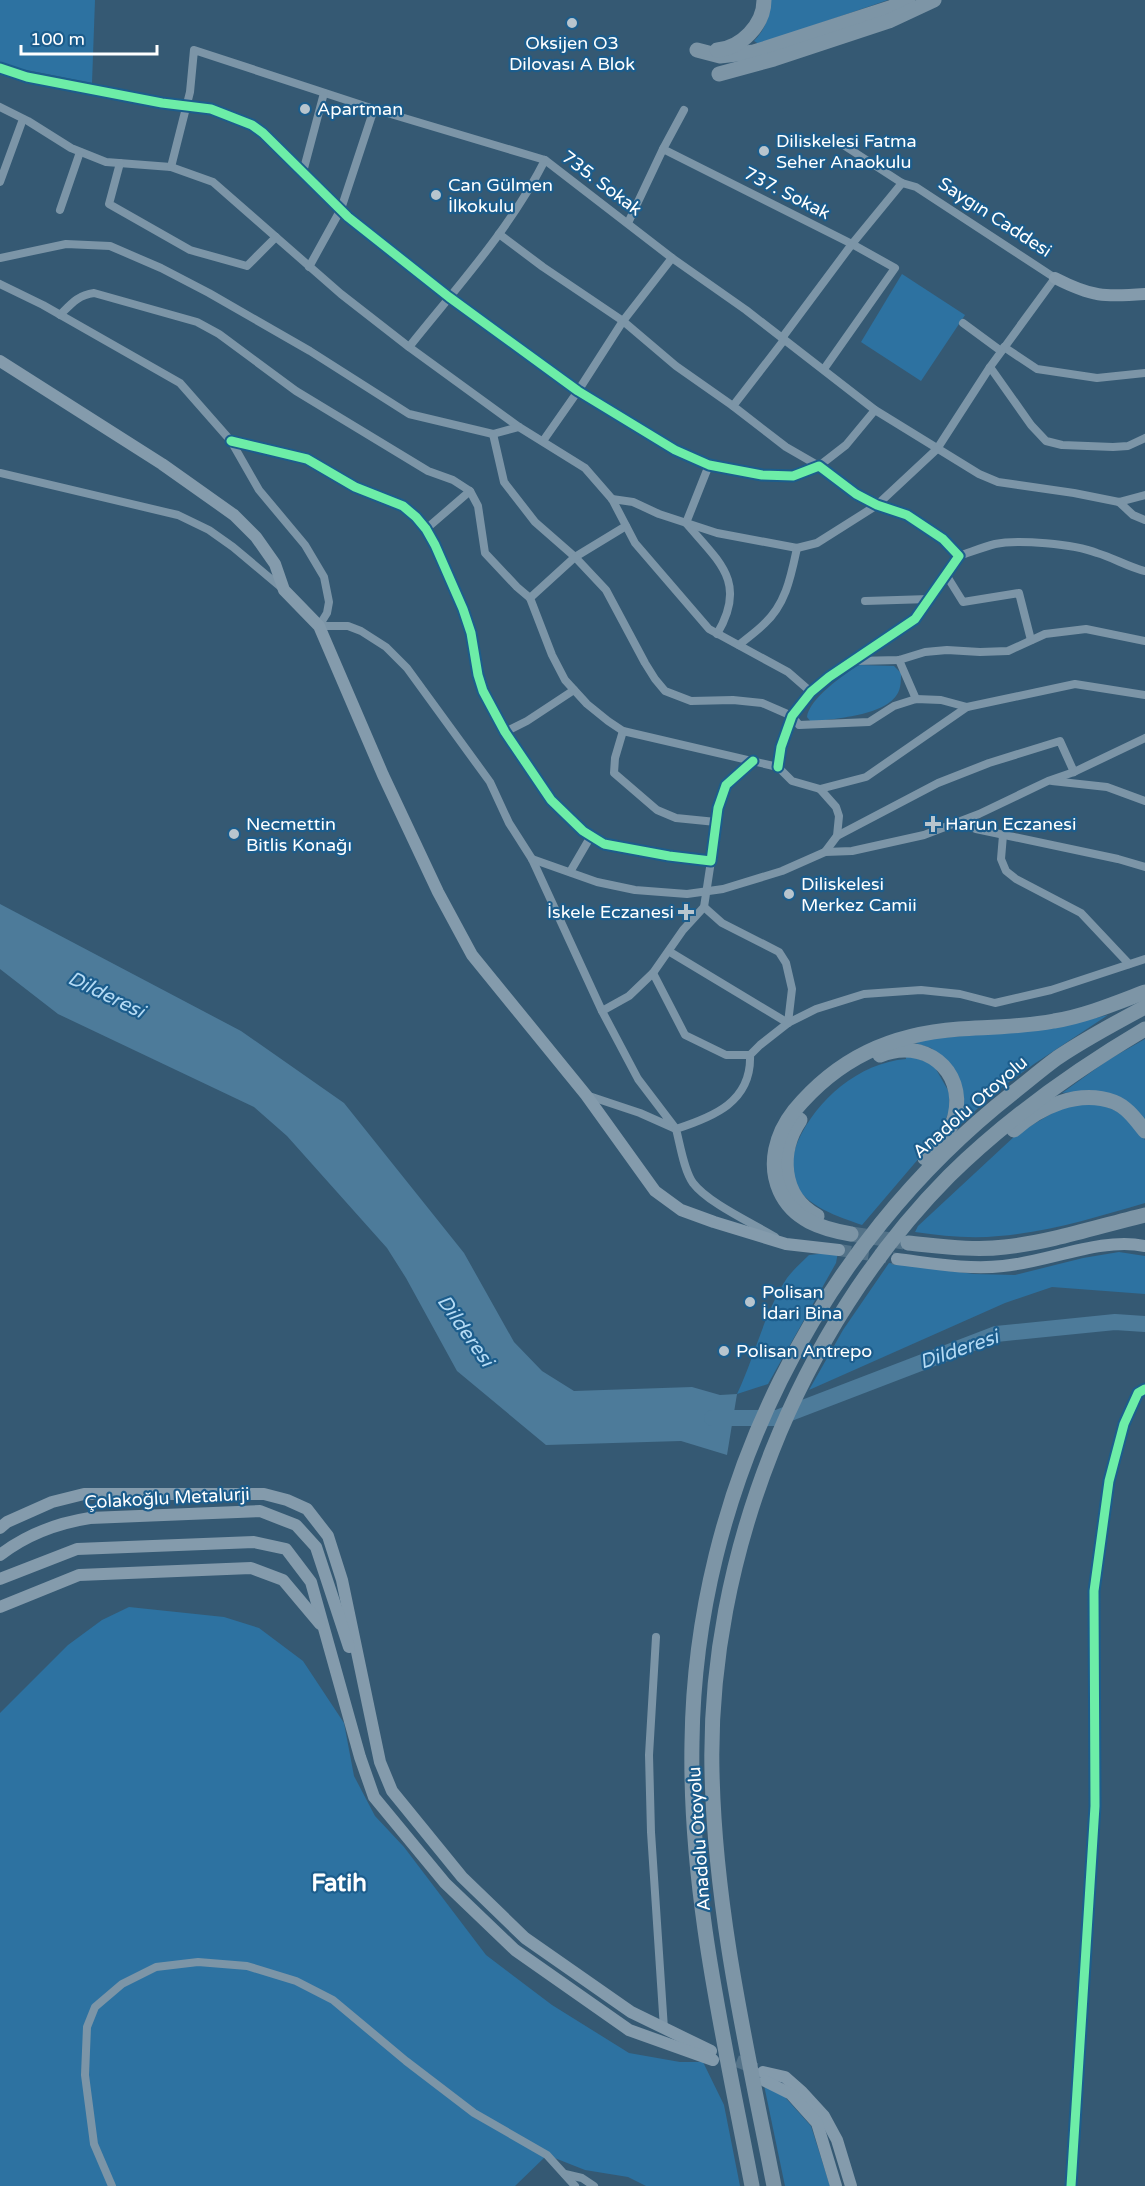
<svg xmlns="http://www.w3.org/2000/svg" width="1145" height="2186" viewBox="0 0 1145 2186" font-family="'Varela Round',sans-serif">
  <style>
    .green { fill: #2d72a1 }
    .water { fill: #4d7b9a }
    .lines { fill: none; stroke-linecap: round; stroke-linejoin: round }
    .river { stroke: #4d7b9a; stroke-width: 16 }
    .secondary-tunnel { stroke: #537288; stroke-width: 12; stroke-dasharray: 12 6; stroke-linecap: butt }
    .highway-tunnel { stroke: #537288; stroke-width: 15; stroke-dasharray: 15 8; stroke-linecap: butt }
    .street { stroke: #7c95a7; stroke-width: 8 }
    .secondary { stroke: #849bac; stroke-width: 12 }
    .highway { stroke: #7d95a6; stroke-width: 15 }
    .cycleway-casing { stroke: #1c5d8c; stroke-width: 13 }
    .cycleway { stroke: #6deda7; stroke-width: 9 }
    .poi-dot { fill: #b8c5ce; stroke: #1c5d8c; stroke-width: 2 }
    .labels { text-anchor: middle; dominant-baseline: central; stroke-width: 4.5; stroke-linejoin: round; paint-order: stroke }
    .poi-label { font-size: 18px; fill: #fff; stroke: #1c5d8c; text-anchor: start }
    .street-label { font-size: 18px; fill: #fff; stroke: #1c5d8c }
    .water-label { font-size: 20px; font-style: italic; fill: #b4daf4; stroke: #1c5d8c }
    .district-label { font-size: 24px; font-weight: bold; fill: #fff; stroke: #1c5d8c }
  </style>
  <rect width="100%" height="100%" fill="#355973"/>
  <g class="green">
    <polygon points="0,0 95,0 92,83 21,69 0,62"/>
    <path d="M771 0H888L759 44 754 41C766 28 769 18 771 0Z"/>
    <polygon points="902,274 965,315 921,381 861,342"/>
    <path d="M859 665 894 666 901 673C901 677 901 683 900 687 894 716 835 718 811 722L807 717C809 699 844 674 859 665Z"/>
    <polygon points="1108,1015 1034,1064 994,1093 959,1126 946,1060 931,1048 915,1043 917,1040 1053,1028"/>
    <polygon points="1145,1039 1145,1119 1106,1094 1090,1090 1062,1093 1108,1060"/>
    <path d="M906 1055 933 1064 949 1092V1112L937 1137 862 1225C839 1217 804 1206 794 1181 789 1169 793 1153 798 1141 817 1099 859 1063 906 1059Z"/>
    <path d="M1066 1105H1102L1121 1113 1135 1125 1145 1140V1203C1097 1217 1049 1232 999 1236 971 1239 943 1236 915 1232L918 1226 1017 1134Z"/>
    <path d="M838 1252 836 1263 768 1384 737 1394C755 1356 764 1313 787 1278 793 1270 802 1262 809 1255Z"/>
    <polygon points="1119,1252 1145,1256 1145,1294 1052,1287 1005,1303 809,1390 843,1330 889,1263 974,1274 1015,1275 1083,1258"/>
    <polygon points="129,1607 224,1617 259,1628 303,1661 344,1723 354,1776 375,1816 404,1847 486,1955 552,2005 629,2053 680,2062 703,2062 724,2105 740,2186 646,2186 628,2177 585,2170 547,2155 515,2186 0,2186 0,1713 68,1645 102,1620"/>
    <polygon points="764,2085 784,2096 811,2126 830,2186 785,2186"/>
  </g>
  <polygon class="water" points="0,904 241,1031 344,1103 464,1253 514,1342 542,1371 574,1391 692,1387 720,1395 737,1394 727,1455 681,1441 546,1445 457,1371 406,1278 387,1248 287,1136 254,1107 58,1014 0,969"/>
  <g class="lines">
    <polyline class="river" points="712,1418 777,1418 996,1334 1115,1322 1145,1324"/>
    <g class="secondary-tunnel">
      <polyline points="839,1250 897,1259"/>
      <polyline points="720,2054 756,2069"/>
    </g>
    <polyline class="highway-tunnel" points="851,1234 904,1242"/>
    <g class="street">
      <polyline points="0,68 27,77 162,103 211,109 252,125 263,133 348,217 449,297 578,391 675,450 709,465 762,475 793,476 819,466 856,494 877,505 907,515 943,539 959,556 915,619 829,677 811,692 792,716 781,747 778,767"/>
      <polyline points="0,107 28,121 71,148 106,162 171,167 213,182 341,294 409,347 519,427 585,468 612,499 635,543 709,629 788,672 811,692"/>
      <polyline points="663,149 852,244 895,268 824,369"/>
      <polyline points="120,163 109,204 190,250 247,266 276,237"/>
      <polyline points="171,167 190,92 194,50 374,109 545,160 672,258 746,310 875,410 979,474 998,482 1074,493 1119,502 1145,495"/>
      <polyline points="303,172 324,93"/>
      <polyline points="0,182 23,119"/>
      <polyline points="60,210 80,152"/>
      <polyline points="628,223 663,149 684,110"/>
      <polyline points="499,234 543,267 623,321 676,366 733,406"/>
      <polyline points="0,258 66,244 110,246 161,268 209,293 310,351 409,414 493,434 519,427"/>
      <polyline points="309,267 341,209 374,109"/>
      <polyline points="0,284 43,305 180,383 231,441 259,490 305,545 324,577 329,602 327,613 319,626"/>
      <path d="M60 315C71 304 78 295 94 293L197 322 219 334 296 391 428 471 453 480 470 491 478 506 485 553 517 587 530 598"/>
      <polyline points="963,323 1001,351"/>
      <polyline points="782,338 852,244 902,183"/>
      <polyline points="784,340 733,406 786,447 819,466 846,445 875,410"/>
      <path d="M409 347C457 287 510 229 545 160"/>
      <polyline points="1004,347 1037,369 1097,378 1145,373"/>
      <polyline points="990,367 1031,425 1046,441 1062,445 1113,447 1128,446 1145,438"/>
      <polyline points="493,434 504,482 535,522 575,557 606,590 645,663 655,679 665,691 691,701 733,700 762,703 792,716 799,725 869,722 894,706 916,699 941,700 967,707"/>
      <polyline points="231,441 307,459 355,487 403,506 416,517 426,529 435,545 463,609 471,633 478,675 483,691 505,732 551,800 583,831 604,844 669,856 711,861 718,808 726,785 753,761"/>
      <polyline points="543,441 578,391 623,321 672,258"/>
      <path d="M709 465 686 523C719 562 748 582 717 634"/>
      <polyline points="0,473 178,515 209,530 233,547 283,589"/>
      <polyline points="612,499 633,502 659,514 717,533 797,548 817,543 877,505 937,449 990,367 1055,278 916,187 902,183 834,139"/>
      <polyline points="1119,502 1133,515 1145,520"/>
      <polyline points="426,529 470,491"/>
      <path d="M959 556C971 552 983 547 995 544 1018 539 1074 544 1097 553 1114 558 1128 567 1145 571"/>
      <polyline points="945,573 963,602 1019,593 1031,640"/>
      <polyline points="865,601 929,599"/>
      <polyline points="319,626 348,626 361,631 386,647 407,668 490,782 509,823 532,859 602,1011 638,1079 676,1129 640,1113 586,1095"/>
      <path d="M739 645C747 638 756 632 764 624 786 604 791 576 797 548"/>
      <polyline points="899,660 916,699"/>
      <polyline points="855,661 899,660 925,652 947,650 980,652 1008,651 1045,634 1086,629 1145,641"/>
      <polyline points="623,731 615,758 614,773 657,810 676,818 716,822"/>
      <polyline points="505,732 527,721 574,690"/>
      <polyline points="1052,781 1107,787 1145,801"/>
      <polyline points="820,789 866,777 967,707 1075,684 1145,695"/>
      <polyline points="958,822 976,829 1118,859 1145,867"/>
      <polyline points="1003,835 1001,859 1006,871 1016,879 1081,913 1129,964"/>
      <polyline points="837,836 938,783 989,763 1060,741 1074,772"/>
      <polyline points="825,852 852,851 924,835 979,814 1048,781 1074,772 1145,738"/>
      <polyline points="532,859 597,882 635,890 687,894 723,889 782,871 825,852 837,836 839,816 836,807 820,789 792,781 778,767 623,731 608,721 587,704 565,680 552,655 530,598 575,557 626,526"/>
      <polyline points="570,872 591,836"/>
      <polyline points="704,907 722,923 779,952 786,963 792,989 788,1023"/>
      <polyline points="670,952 788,1023"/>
      <polyline points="653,973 685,1035 726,1055 750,1055 760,1045 788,1023 816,1009 864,994 921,990 960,994 995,1003 1051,990 1145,959"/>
      <polyline points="602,1011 629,996 653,973 683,930 704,907 711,861"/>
      <path d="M750 1055C752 1102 713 1117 676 1129 680 1144 684 1171 693 1183 708 1203 752 1223 775 1237"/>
      <polyline points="656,1637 649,1755 651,1832 664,2029"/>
      <polyline points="565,2174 582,2178 594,2186"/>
      <polyline points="112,2186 94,2144 85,2075 87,2027 95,2007 122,1984 156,1967 198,1962 247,1966 296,1981 333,2000 406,2061 474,2113 547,2155 575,2186"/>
      <polyline points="1071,2186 1095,1806 1094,1591 1109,1481 1124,1424 1138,1393 1145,1389"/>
    </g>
    <g class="secondary">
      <path d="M1055 278C1092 297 1104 297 1145 294"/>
      <polyline points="0,361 162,464 234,515 256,537 275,564 284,590 319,626 383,775 438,892 472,955 586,1095 655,1191 681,1210 714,1222 786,1244 839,1250"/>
      <path d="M897 1259C931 1263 968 1270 1003 1266 1049 1262 1100 1237 1145 1246"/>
      <polyline points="0,1528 7,1522 52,1502 84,1494 264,1494 287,1500 307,1509 328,1536 342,1580 380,1762 392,1791 462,1877 525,1938 631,2012 711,2051"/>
      <path d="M0 1555C26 1535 58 1523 90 1518L260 1511 296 1525 316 1547 349 1647"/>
      <polyline points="0,1579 77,1549 254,1542 286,1549 311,1582 360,1757 374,1797 445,1883 515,1950 629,2030 713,2060"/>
      <polyline points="0,1607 79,1575 251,1568 283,1580 320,1624"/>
      <polyline points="763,2072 785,2077 802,2092 824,2116 837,2140 851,2186"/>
      <polyline points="765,2081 791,2094 817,2123 836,2186"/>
    </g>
    <g class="highway">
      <polyline points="697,50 720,56 754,52 890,8 908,0"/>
      <path d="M717 50C741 48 764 25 764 0"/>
      <polyline points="719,74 774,59 889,21 934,0"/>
      <path d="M880 1055C923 1037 966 1069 955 1116 951 1132 935 1146 925 1158"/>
      <path d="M800 1120C779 1151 780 1196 817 1216"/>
      <path d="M1014 1130C1040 1107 1078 1089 1114 1102 1127 1107 1136 1120 1145 1131"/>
      <path d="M851 1234C822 1229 793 1220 780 1191 768 1164 776 1134 794 1111 838 1058 891 1034 959 1029 991 1027 1023 1027 1054 1021 1085 1016 1116 1003 1145 992"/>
      <path d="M908 1243C940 1246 973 1251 1005 1247 1052 1242 1099 1226 1145 1215"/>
      <path d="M752 2186C724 2039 689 1892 692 1742 695 1491 817 1246 1014 1092 1028 1081 1042 1069 1057 1058 1085 1039 1115 1023 1145 1007"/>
      <path d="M774 2186C747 2049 715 1913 712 1772 707 1559 798 1328 949 1176 1008 1118 1074 1071 1145 1029"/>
    </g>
    <defs>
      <g id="cycleway">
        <polyline points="0,68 27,77 162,103 211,109 252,125 263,133 348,217 449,297 578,391 675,450 709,465 762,475 793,476 819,466 856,494 877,505 907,515 943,539 959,556 915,619 829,677 811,692 792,716 781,747 778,767"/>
        <polyline points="231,441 307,459 355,487 403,506 416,517 426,529 435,545 463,609 471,633 478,675 483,691 505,732 551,800 583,831 604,844 669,856 711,861 718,808 726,785 753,761"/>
        <polyline points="1071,2186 1095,1806 1094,1591 1109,1481 1124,1424 1138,1393 1145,1389"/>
      </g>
    </defs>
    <use href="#cycleway" class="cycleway-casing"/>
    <use href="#cycleway" class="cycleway"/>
  </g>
  <g class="poi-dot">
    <circle cx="572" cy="23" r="6"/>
    <circle cx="305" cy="109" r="6"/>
    <circle cx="764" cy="151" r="6"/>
    <circle cx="436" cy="195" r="6"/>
    <path d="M930 815h6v6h6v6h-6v6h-6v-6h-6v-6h6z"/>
    <circle cx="234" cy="834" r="6"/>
    <circle cx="789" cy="894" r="6"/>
    <path d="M683 903h6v6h6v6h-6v6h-6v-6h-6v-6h6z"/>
    <circle cx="750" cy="1302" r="6"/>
    <circle cx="724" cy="1351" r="6"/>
  </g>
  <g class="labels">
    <g class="poi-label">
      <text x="572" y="43" text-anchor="middle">Oksijen O3<tspan x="572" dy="21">Dilovası A Blok</tspan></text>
      <text x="317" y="109">Apartman</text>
      <text x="776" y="141">Diliskelesi Fatma<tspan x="776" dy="21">Seher Anaokulu</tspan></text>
      <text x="448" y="185">Can Gülmen<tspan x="448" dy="21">İlkokulu</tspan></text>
      <text x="246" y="824">Necmettin<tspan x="246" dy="21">Bitlis Konağı</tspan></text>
      <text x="945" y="824">Harun Eczanesi</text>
      <text x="801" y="884">Diliskelesi<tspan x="801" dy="21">Merkez Camii</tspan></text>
      <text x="674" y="912" text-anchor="end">İskele Eczanesi</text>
      <text x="762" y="1292">Polisan<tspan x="762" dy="21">İdari Bina</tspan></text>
      <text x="736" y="1351">Polisan Antrepo</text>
    </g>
    <g class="street-label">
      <text transform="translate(602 183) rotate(37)">735. Sokak</text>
      <text transform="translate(787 193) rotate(27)">737. Sokak</text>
      <text transform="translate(995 217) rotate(33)">Saygın Caddesi</text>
      <text transform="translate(970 1107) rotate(-41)">Anadolu Otoyolu</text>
      <text transform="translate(167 1498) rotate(-3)">Çolakoğlu Metalurji</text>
      <text transform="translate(699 1839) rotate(-94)">Anadolu Otoyolu</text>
    </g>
    <g class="water-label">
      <text transform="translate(106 995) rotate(26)">Dilderesi</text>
      <text transform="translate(465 1331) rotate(55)">Dilderesi</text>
      <text transform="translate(959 1350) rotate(-19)">Dilderesi</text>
    </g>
    <g class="district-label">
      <text x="339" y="1883">Fatih</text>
    </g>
  </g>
  <path d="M21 45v9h136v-9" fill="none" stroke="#ffffff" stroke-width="3"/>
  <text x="30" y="45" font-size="18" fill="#ffffff" stroke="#1c5d8c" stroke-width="4.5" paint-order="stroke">100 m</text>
</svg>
